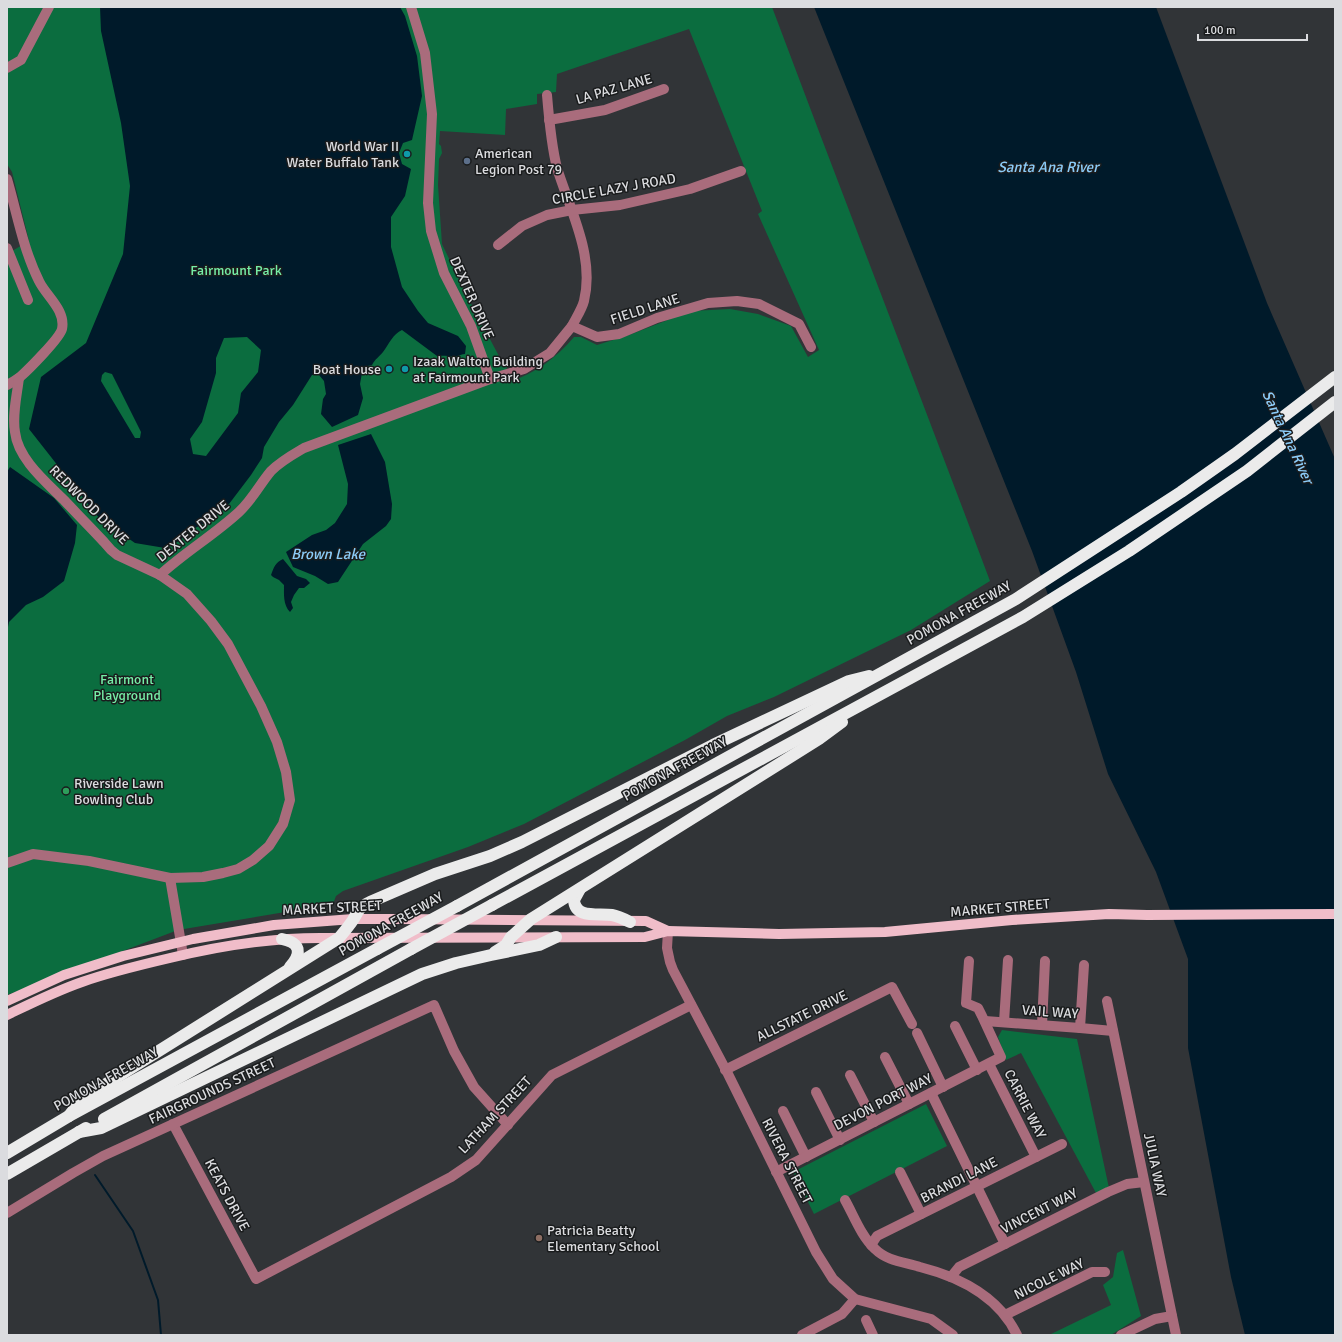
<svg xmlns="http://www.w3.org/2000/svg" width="1342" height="1342" viewBox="0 0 1342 1342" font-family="Signika,sans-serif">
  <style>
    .green { fill: #0b6d3f; fill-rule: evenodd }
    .water { fill: #001a2a; fill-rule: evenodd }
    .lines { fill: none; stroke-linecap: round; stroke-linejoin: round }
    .stream { stroke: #001a2a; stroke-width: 2 }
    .minor { stroke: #a96c7c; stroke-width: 10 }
    .major { stroke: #f0bdc9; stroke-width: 10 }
    .highway { stroke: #ebebeb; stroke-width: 12 }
    .highway-bridge { stroke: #ebebeb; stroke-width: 12 }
    .culture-dot { fill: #0f9aa8; stroke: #1a1c1d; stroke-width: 1.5 }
    .service-dot { fill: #5c6f8a; stroke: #1a1c1d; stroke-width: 1.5 }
    .leisure-dot { fill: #2e9e5b; stroke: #1a1c1d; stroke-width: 1.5 }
    .education-dot { fill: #8d6e63; stroke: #1a1c1d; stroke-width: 1.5 }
    .labels { text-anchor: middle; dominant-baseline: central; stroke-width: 3; stroke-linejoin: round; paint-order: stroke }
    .street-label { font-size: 14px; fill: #dbdcdf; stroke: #1a1c1d }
    .poi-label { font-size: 14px; fill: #dbdcdf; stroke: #1a1c1d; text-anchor: start }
    .park-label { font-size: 14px; fill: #76eea7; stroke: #1a1c1d }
    .water-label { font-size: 15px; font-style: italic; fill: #8cccf8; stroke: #1a1c1d }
  </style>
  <rect width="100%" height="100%" fill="#313437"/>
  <g class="green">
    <path d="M7 7H772C844 199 918 389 990 581L911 630 774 697 727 716 685 740 524 824 468 847 343 891 336 896 333 904 178 930 7 995V254L29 241 12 172 7 164ZM689 29 762 211 758 214 819 350 808 357 791 326 758 314 730 309 691 311 629 335 597 345 581 337H574C556 358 535 374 508 382L506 362 500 358 466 294 442 244 438 185 439 159 442 153 441 146 439 144 440 131 505 135 506 109 537 104V94L556 92 557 74Z"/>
    <polygon points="1002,1030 1077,1039 1109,1188 1096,1193 1021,1053 1006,1060 998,1037"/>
    <polygon points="926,1104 947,1146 814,1214 793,1172"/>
    <polygon points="1123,1250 1141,1316 1111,1335 1049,1335 1111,1305 1103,1285 1113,1277 1117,1253"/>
  </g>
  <g class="water">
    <path d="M100 7H400L405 16 417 56 422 96 412 140 403 143 399 153 402 164 411 169 405 196 391 217V247L402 287 418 311 428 323 458 336 466 346 465 354C462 354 460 355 458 356 454 357 443 355 437 356L402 330C393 334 389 344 383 352 379 357 375 359 372 365L363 367 360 384 363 398 358 415 332 427 321 414 323 399 326 394 324 381 319 375H312L293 405 279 422 264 447 262 458 251 475 229 504 211 520 191 530 179 541 165 548 135 543 99 518 29 429 41 377 86 343 123 254 130 186 121 123 101 31ZM247 337 261 350 258 372 241 393 238 413 206 456 193 454 190 439 202 422 216 373V358L224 338ZM105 372 112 374 141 432 140 438H135L101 381 102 375Z"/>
    <polygon points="814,7 1156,7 1267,303 1335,459 1335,1335 1245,1335 1231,1277 1188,1048 1188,959 1156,872 1108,774 1076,672 1032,551"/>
    <polygon points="371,434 385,462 392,504 391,519 386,526 363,544 338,582 328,584 315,576 293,567 286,552 312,535 326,530 335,523 347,504 348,484 338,445"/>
    <polygon points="10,467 54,498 77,525 75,543 64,581 43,597 26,605 9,622 7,632 7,472"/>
    <path d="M283 559 297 576 306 579 310 583 304 588H299L294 595 291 602 293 608 290 612C283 605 284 594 284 585L279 580 273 577 271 575C274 567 275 563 283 559Z"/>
  </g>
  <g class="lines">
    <polyline class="stream" points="95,1175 133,1231 158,1300 161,1335"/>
    <g class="minor">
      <polyline points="411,7 425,53 432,114 428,203 431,231 444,273 471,326 490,379"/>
      <polyline points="7,68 21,60 49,7"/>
      <path d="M547 95C549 119 551 144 557 168 570 210 595 256 584 301 582 309 576 318 572 326"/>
      <polyline points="549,120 605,110 664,89"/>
      <path d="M7 179C17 213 23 249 39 281 46 296 66 310 62 329 60 338 28 370 20 377 16 380 11 383 7 385"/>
      <polyline points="498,245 522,226 547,215 572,210 620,205 690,189 741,171"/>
      <polyline points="7,248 28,300"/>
      <path d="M160 575C185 552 214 535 239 512 252 500 260 484 271 471 281 461 292 455 304 448L490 379 524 369 550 353 572 326 597 337 619 334 657 318 708 303 737 301 759 304 799 324 811 347"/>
      <path d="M7 863 33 854 89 861 170 878 203 877 223 873 238 869 253 860 269 846 283 824 290 800 286 772 277 742 261 706 228 644 211 621 187 594 160 575 117 555 111 550 104 542C91 528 77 514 64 500 46 482 18 459 15 432 12 415 17 395 19 378"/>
      <polyline points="170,878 183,955"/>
      <polyline points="668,931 667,948 670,962 673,970 728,1074 816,1252 833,1279 855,1299 931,1319 953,1335"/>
      <polyline points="1107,1001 1176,1335"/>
      <polyline points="985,1021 1080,1028 1113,1031"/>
      <polyline points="1004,1022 1008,960"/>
      <polyline points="1042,1025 1045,961"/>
      <polyline points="955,1026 977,1070"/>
      <polyline points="1080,1028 1084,965"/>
      <polyline points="917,1033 943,1087"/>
      <polyline points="885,1057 909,1104"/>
      <polyline points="989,1064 1036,1157"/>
      <polyline points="725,1070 892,987 912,1024"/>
      <polyline points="850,1075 874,1122"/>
      <polyline points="816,1092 840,1140"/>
      <polyline points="931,1093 1005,1244"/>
      <polyline points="783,1111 806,1157"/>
      <polyline points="173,1124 256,1279 451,1177 476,1160 552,1075 691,1005"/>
      <polyline points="776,1172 1001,1057 982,1016 978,1008 966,1003 969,961"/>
      <polyline points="900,1172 921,1214"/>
      <path d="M845 1200C854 1216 861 1236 875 1249 887 1261 904 1262 920 1267 959 1277 999 1297 1017 1335"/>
      <polyline points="7,1213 73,1173 103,1156 434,1005 454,1051 474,1087 508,1125"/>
      <polyline points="871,1245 877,1236 1062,1144"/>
      <polyline points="951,1277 959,1267 1108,1192 1127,1184 1144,1182"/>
      <polyline points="1005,1315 1092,1272 1105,1272"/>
      <polyline points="866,1320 873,1335"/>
      <polyline points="802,1335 842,1314 855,1299"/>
      <polyline points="1121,1335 1155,1319 1172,1316"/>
    </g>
    <g class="major">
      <polyline points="7,1001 64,975 123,956 193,939 274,925 353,919 399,919 646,921 668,931"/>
      <path d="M7 1015C32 1003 56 991 82 982 110 972 140 965 170 958 219 946 269 938 320 938L645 937 668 931 779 934 885 932 1012 920 1109 914 1147 915 1335 914"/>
    </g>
    <g class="highway">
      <path d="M580 889 574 900C575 919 598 913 612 915 618 916 624 919 630 922"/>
      <polyline points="492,905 1023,617 1129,551 1247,471 1335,402"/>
      <polyline points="457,906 1016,599 1181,492 1235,454 1335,377"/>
      <path d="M282 939C301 943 302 953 290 967"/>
      <polyline points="495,952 506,945 511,937 531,919 819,739 842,722"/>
      <path d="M69 1116 82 1099 339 938C344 932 349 926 353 920 359 910 358 908 370 902L435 874 490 856 522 842 713 745 849 681 869 676"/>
      <polyline points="104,1119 411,949"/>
      <polyline points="79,1132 101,1128 422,974 456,963 491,955 539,945 556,937"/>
      <polyline points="7,1153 69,1116 377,949"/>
      <polyline points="7,1174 86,1128"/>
    </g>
    <g class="highway-bridge">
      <polyline points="377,949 457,906"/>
      <polyline points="411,949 492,905"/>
    </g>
  </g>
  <g class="culture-dot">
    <circle cx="407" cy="154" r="4"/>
    <circle cx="389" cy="369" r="4"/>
    <circle cx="405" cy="369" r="4"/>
  </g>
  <circle class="service-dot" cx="467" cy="161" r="4"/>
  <circle class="leisure-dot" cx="66" cy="791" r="4"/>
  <circle class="education-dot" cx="539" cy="1238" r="4"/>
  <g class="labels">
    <g class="street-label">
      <text transform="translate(614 89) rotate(-16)">LA PAZ LANE</text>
      <text transform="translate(614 189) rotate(-10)">CIRCLE LAZY J ROAD</text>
      <text transform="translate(472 298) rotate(66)">DEXTER DRIVE</text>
      <text transform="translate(645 309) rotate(-18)">FIELD LANE</text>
      <text transform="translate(89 505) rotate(45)">REDWOOD DRIVE</text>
      <text transform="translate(193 531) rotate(-39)">DEXTER DRIVE</text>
      <text transform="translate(959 613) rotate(-29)">POMONA FREEWAY</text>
      <text transform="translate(675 769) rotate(-29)">POMONA FREEWAY</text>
      <text transform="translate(332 908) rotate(-3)">MARKET STREET</text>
      <text transform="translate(1000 908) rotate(-5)">MARKET STREET</text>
      <text transform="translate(391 924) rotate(-29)">POMONA FREEWAY</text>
      <text transform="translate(1050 1012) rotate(4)">VAIL WAY</text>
      <text transform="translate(802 1016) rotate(-26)">ALLSTATE DRIVE</text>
      <text transform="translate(106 1079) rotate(-29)">POMONA FREEWAY</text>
      <text transform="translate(212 1091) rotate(-25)">FAIRGROUNDS STREET</text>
      <text transform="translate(883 1102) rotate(-27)">DEVON PORT WAY</text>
      <text transform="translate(1025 1104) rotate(63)">CARRIE WAY</text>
      <text transform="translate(495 1115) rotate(-47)">LATHAM STREET</text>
      <text transform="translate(787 1161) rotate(63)">RIVERA STREET</text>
      <text transform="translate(1155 1165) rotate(78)">JULIA WAY</text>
      <text transform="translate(959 1180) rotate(-27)">BRANDI LANE</text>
      <text transform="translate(227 1195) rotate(62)">KEATS DRIVE</text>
      <text transform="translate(1039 1211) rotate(-27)">VINCENT WAY</text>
      <text transform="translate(1049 1279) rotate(-26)">NICOLE WAY</text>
    </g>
    <g class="poi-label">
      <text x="399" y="146" text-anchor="end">World War II<tspan x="399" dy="16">Water Buffalo Tank</tspan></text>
      <text x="475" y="153">American<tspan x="475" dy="16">Legion Post 79</tspan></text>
      <text x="413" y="361">Izaak Walton Building<tspan x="413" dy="16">at Fairmount Park</tspan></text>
      <text x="381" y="369" text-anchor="end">Boat House</text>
      <text x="74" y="783">Riverside Lawn<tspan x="74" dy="16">Bowling Club</tspan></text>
      <text x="547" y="1230">Patricia Beatty<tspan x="547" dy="16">Elementary School</tspan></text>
    </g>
    <g class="park-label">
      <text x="236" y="270">Fairmount Park</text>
      <text x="127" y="679">Fairmont<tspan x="127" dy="16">Playground</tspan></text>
    </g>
    <g class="water-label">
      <text x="1048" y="167">Santa Ana River</text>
      <text transform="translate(1288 437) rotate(65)">Santa Ana River</text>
      <text x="328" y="554">Brown Lake</text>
    </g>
  </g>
  <rect width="1342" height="1342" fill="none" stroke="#dbdcdf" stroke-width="16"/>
  <path d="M1198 34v6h109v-6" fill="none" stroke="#dbdcdf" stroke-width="2"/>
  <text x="1204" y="34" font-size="12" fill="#dbdcdf" stroke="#1a1c1d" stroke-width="3" paint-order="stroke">100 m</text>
</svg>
